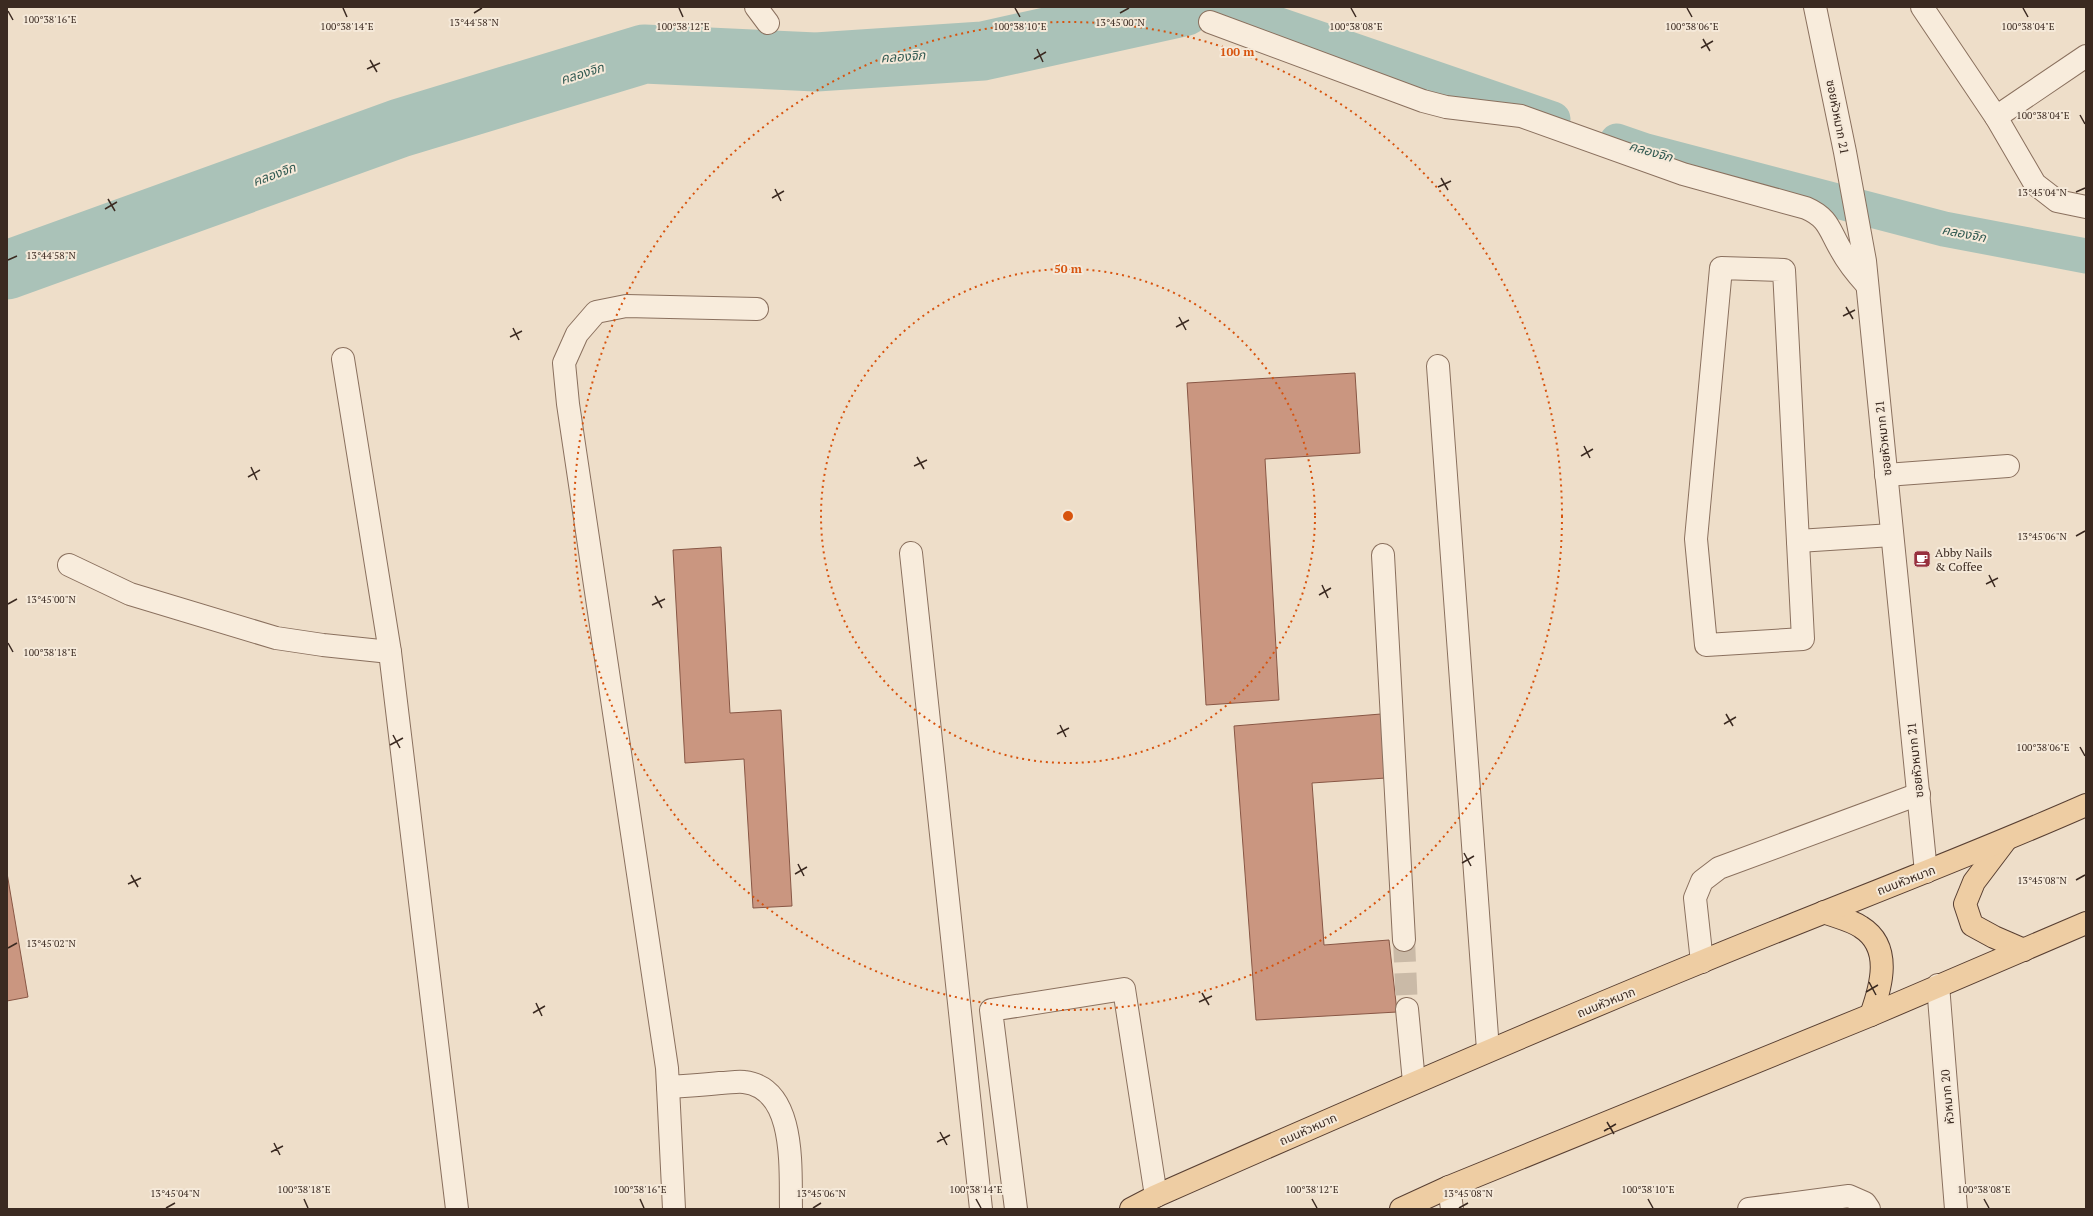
<svg xmlns="http://www.w3.org/2000/svg" width="2093" height="1216" viewBox="0 0 2093 1216" font-family="'PT Serif','Noto Sans Thai',serif">
  <style>
    .lines { fill: none; stroke-linecap: round; stroke-linejoin: round }
    .canal { stroke: #aac2b8; stroke-width: 35 }
    .river { stroke: #aac2b8; stroke-width: 59 }
    .building { fill: #ca9680; stroke: #885745 }
    .minor-tunnel { stroke: #cabaa7; stroke-width: 22; stroke-dasharray: 22 11; stroke-linecap: butt }
    .minor-casing { stroke: #8a705e; stroke-width: 24 }
    .major-casing { stroke: #583f32; stroke-width: 24 }
    .minor { stroke: #f8ecdc; stroke-width: 22 }
    .major { stroke: #eecda3; stroke-width: 22 }
    .ticks { fill: none; stroke: #3b2a21; stroke-width: 1.5 }
    .ring { fill: none; stroke: #d7540e; stroke-width: 2; stroke-dasharray: 2 4 }
    .labels { text-anchor: middle; dominant-baseline: central; stroke-width: 4; stroke-linejoin: round; paint-order: stroke }
    .street-label { font-size: 12px; fill: #3b2a21; stroke: #f5e9d9 }
    .poi-label { font-size: 12px; fill: #3b2a21; stroke: #f5e9d9; text-anchor: start }
    .water-label { font-size: 13px; font-style: italic; fill: #315a52; stroke: #f5e9d9 }
    .ticks-label { font-size: 10px; text-anchor: middle; fill: #3b2a21; stroke: #f5e9d9; stroke-width: 4; stroke-linejoin: round; paint-order: stroke }
    .centre { fill: #d7540e; stroke: #f5e9d9; stroke-width: 2 }
    .ring-label { font-size: 12px; text-anchor: middle; font-weight: bold; fill: #d7540e; stroke: #f5e9d9; stroke-width: 4; stroke-linejoin: round; paint-order: stroke }
  </style>
  <rect width="100%" height="100%" fill="#eedec9"/>
  <g class="lines">
    <g class="canal">
      <polyline points="1227,7 1553,119"/>
      <polyline points="1617,141 1646,151 1944,229 2086,256"/>
    </g>
    <polyline class="river" points="7,270 400,128 644,54 816,62 983,51 1183,7"/>
  </g>
  <g class="building">
    <polygon points="1355,373 1360,453 1265,459 1279,700 1206,705 1187,383"/>
    <polygon points="721,547 730,713 781,710 792,906 753,908 744,759 685,763 673,550"/>
    <polygon points="1381,714 1386,778 1312,783 1324,945 1389,940 1397,1012 1256,1020 1234,726"/>
    <polygon points="7,873 28,997 7,1001"/>
  </g>
  <g class="lines">
    <polyline class="minor-tunnel" points="1404,940 1407,1009"/>
    <defs>
      <g id="minor">
        <polyline points="756,7 768,23"/>
        <polyline points="1815,7 1845,152 1865,261 1926,872"/>
        <polyline points="1922,7 1996,117 2035,184 2057,201 2086,207"/>
        <path d="M1210 22 1423 101 1446 107 1521 116 1683 174 1806 208C1829 218 1829 230 1841 250 1848 263 1857 274 1867 285"/>
        <polyline points="1996,117 2086,56"/>
        <polygon points="1721,268 1784,270 1803,639 1706,645 1696,539"/>
        <path d="M757 309 626 306 596 312 577 334 564 363 568 404 667 1068 668 1087C686 1086 703 1085 720 1083 728 1083 737 1081 744 1082 797 1088 790 1170 791 1209"/>
        <polyline points="343,359 390,652 457,1209"/>
        <polyline points="1438,366 1488,1050"/>
        <polyline points="1886,475 2008,466"/>
        <polyline points="1798,541 1892,535"/>
        <polyline points="911,553 981,1209"/>
        <polyline points="1383,555 1404,940"/>
        <polyline points="69,565 130,594 276,638 323,645 390,652"/>
        <polyline points="1702,962 1695,898 1702,881 1719,868 1919,794"/>
        <polyline points="1938,985 1956,1209"/>
        <polyline points="1407,1009 1414,1082"/>
        <polyline points="668,1087 674,1209"/>
        <polyline points="1449,1187 1452,1209"/>
        <polyline points="1016,1209 991,1010 1124,989 1156,1196"/>
        <polyline points="1749,1209 1849,1196 1865,1203 1869,1209"/>
      </g>
      <g id="major">
        <polyline points="2005,841 1974,882 1965,904 1972,925 1994,937 2024,950"/>
        <path d="M1824 912C1836 917 1851 920 1861 927 1893 947 1881 987 1871 1015"/>
        <path d="M1131 1209 1156 1196C1337 1116 1518 1037 1701 962 1829 909 1959 861 2086 805"/>
        <polyline points="1401,1209 1449,1187 1871,1015 2086,923"/>
      </g>
    </defs>
    <use href="#minor" class="minor-casing"/>
    <use href="#major" class="major-casing"/>
    <use href="#minor" class="minor"/>
    <use href="#major" class="major"/>
  </g>
  <path class="ticks" d="M343 8 347 17M679 8 683 17M1015 8 1020 17M1351 8 1356 17M1687 8 1692 17M2023 8 2028 17M8 11 13 20M474 13 482 8M1120 13 1129 8M1703 39 1710 51M1701 48 1713 41M1037 49 1043 62M1034 59 1046 52M370 60 377 72M367 69 380 63M2080 115 2085 124M1441 178 1448 190M1438 187 1451 181M775 189 781 201M2076 192 2085 188M772 198 784 191M108 199 115 211M105 209 117 202M8 260 17 256M1846 307 1853 319M1843 316 1855 310M1179 317 1186 330M1176 327 1189 320M513 328 519 340M510 337 522 331M1584 446 1590 458M1581 456 1593 449M917 457 924 469M914 466 927 460M251 467 257 480M248 477 260 470M2076 536 2085 531M1989 575 1995 587M1986 584 1998 578M1322 585 1328 598M1319 595 1331 588M655 596 662 608M8 604 17 599M652 605 665 599M8 643 13 652M1726 714 1733 726M1724 724 1736 717M1060 725 1066 737M1057 734 1069 728M393 735 400 748M390 745 403 738M2080 747 2085 756M1464 853 1471 866M1462 863 1474 856M798 864 804 876M795 874 807 867M131 875 138 887M2076 880 2085 875M128 884 141 878M8 948 17 943M1869 982 1876 995M1866 992 1878 985M1202 993 1209 1005M1199 1002 1212 996M536 1003 542 1016M533 1013 545 1006M1607 1122 1614 1134M1604 1131 1616 1124M940 1132 947 1145M937 1142 950 1135M274 1143 280 1155M271 1152 283 1146M304 1199 308 1208M640 1199 644 1208M976 1199 981 1208M1312 1199 1317 1208M1648 1199 1653 1208M1984 1199 1989 1208M166 1208 175 1203M813 1208 821 1203M1459 1208 1468 1203"/>
  <g class="ring">
    <circle cx="1068" cy="516" r="247"/>
    <circle cx="1068" cy="516" r="494"/>
  </g>
  <defs>
    <symbol id="cafe-square" viewBox="-11 -11 22 22"><rect x="-9" y="-9" width="18" height="18" rx="4" fill="#97303e" stroke="#f5e9d9"/><path d="M-5.5-4.5H6V0H3Q3 3.5 0 3.5H-2.5Q-5.5 3.5-5.5 0ZM3-3.2v2h1.7v-2ZM-6 4.5H4V6H-6Z" fill="#fff"/></symbol>
  </defs>
  <g fill-rule="evenodd">
    <use href="#cafe-square" x="1912" y="549" width="20" height="20"/>
  </g>
  <g class="labels">
    <g class="street-label">
      <text transform="translate(1838 117) rotate(79)">ซอยหัวหมาก 21</text>
      <text transform="translate(1883 438) rotate(-96)">ซอยหัวหมาก 21</text>
      <text transform="translate(1915 760) rotate(-96)">ซอยหัวหมาก 21</text>
      <text transform="translate(1906 880) rotate(-21)">ถนนหัวหมาก</text>
      <text transform="translate(1606 1002) rotate(-22)">ถนนหัวหมาก</text>
      <text transform="translate(1947 1097) rotate(-95)">หัวหมาก 20</text>
      <text transform="translate(1308 1129) rotate(-24)">ถนนหัวหมาก</text>
    </g>
    <g class="poi-label">
      <text x="1935" y="552">Abby Nails<tspan x="1935" dy="14">&amp; Coffee</tspan></text>
    </g>
    <g class="water-label">
      <text transform="translate(903 56) rotate(-4)">คลองจิก</text>
      <text transform="translate(582 73) rotate(-17)">คลองจิก</text>
      <text transform="translate(1651 151) rotate(16)">คลองจิก</text>
      <text transform="translate(274 174) rotate(-20)">คลองจิก</text>
      <text transform="translate(1964 233) rotate(11)">คลองจิก</text>
    </g>
  </g>
  <g class="ticks-label">
    <text x="50" y="23">100°38'16"E</text>
    <text x="474" y="26">13°44'58"N</text>
    <text x="1120" y="26">13°45'00"N</text>
    <text x="2028" y="30">100°38'04"E</text>
    <text x="683" y="30">100°38'12"E</text>
    <text x="1020" y="30">100°38'10"E</text>
    <text x="1692" y="30">100°38'06"E</text>
    <text x="347" y="30">100°38'14"E</text>
    <text x="1356" y="30">100°38'08"E</text>
    <text x="2043" y="119">100°38'04"E</text>
    <text x="2042" y="196">13°45'04"N</text>
    <text x="51" y="259">13°44'58"N</text>
    <text x="2042" y="540">13°45'06"N</text>
    <text x="51" y="603">13°45'00"N</text>
    <text x="50" y="656">100°38'18"E</text>
    <text x="2043" y="751">100°38'06"E</text>
    <text x="2042" y="884">13°45'08"N</text>
    <text x="51" y="947">13°45'02"N</text>
    <text x="304" y="1193">100°38'18"E</text>
    <text x="640" y="1193">100°38'16"E</text>
    <text x="976" y="1193">100°38'14"E</text>
    <text x="1312" y="1193">100°38'12"E</text>
    <text x="1648" y="1193">100°38'10"E</text>
    <text x="1984" y="1193">100°38'08"E</text>
    <text x="175" y="1197">13°45'04"N</text>
    <text x="821" y="1197">13°45'06"N</text>
    <text x="1468" y="1197">13°45'08"N</text>
  </g>
  <circle cx="1068" cy="516" r="6" class="centre"/>
  <g class="ring-label">
    <text x="1237" y="56">100 m</text>
    <text x="1068" y="273">50 m</text>
  </g>
  <rect width="2093" height="1216" fill="none" stroke="#3b2a21" stroke-width="16"/>
</svg>
